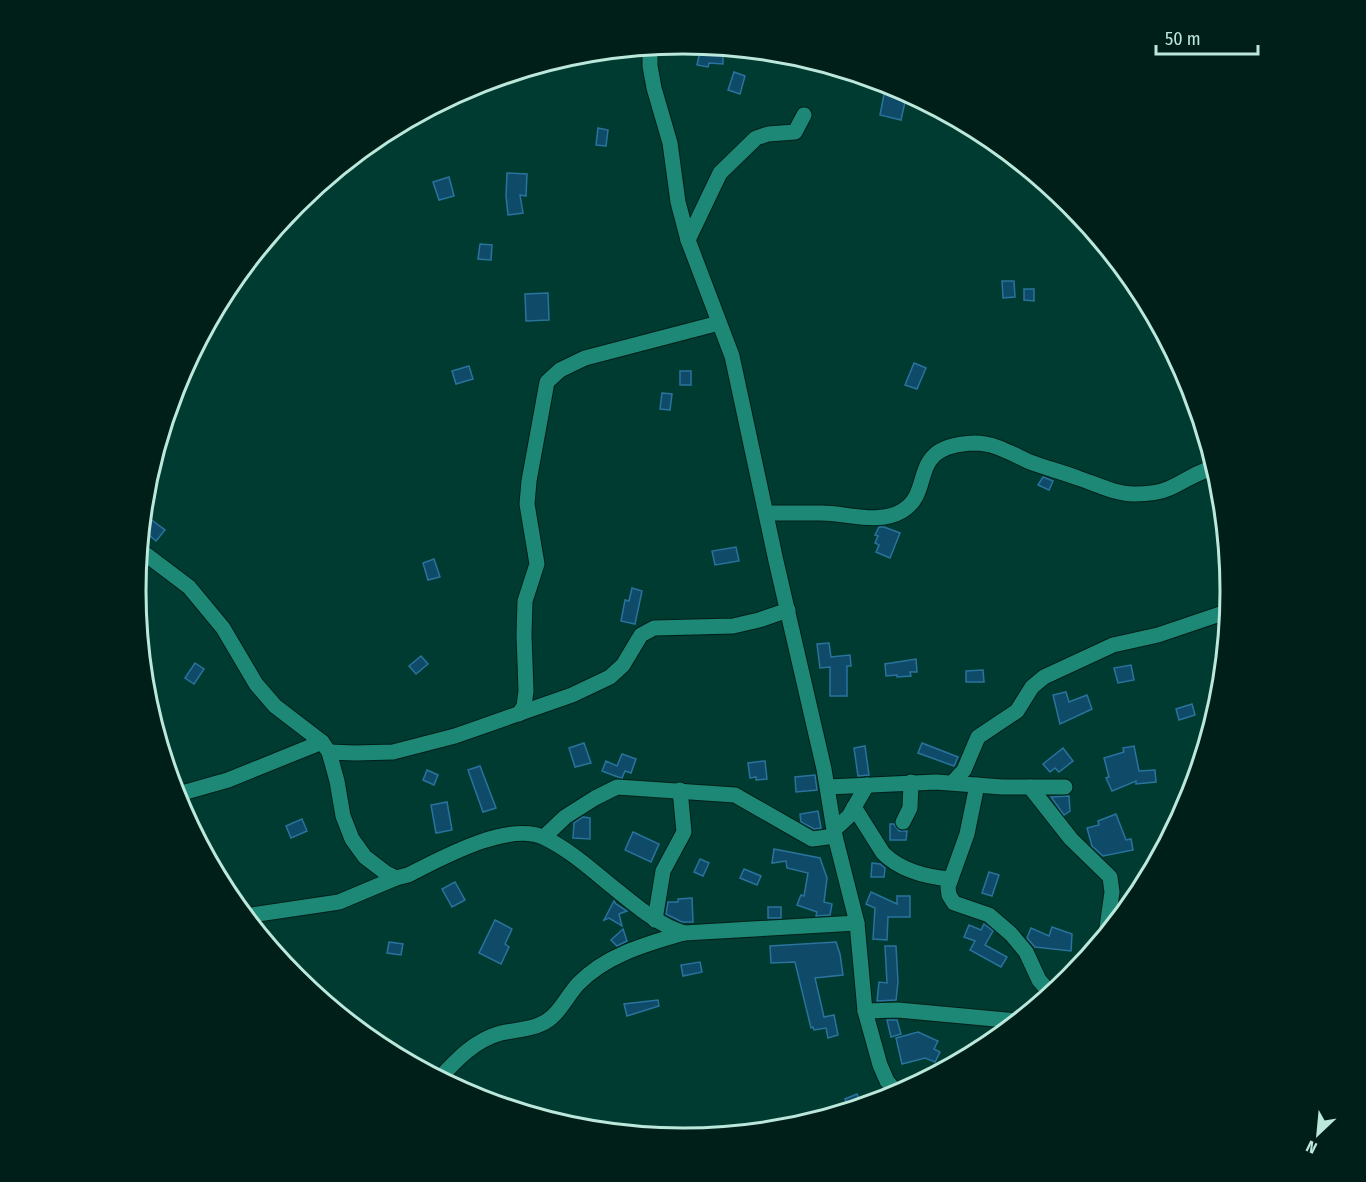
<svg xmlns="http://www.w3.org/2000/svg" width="1366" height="1182" viewBox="0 0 1366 1182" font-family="'Fira Sans Condensed',sans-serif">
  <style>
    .building { fill: #0f4a69; stroke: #2a739d; stroke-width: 1.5 }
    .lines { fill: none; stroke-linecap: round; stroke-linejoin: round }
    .minor-casing { stroke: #011f19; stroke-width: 17 }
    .minor { stroke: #1c8875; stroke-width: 15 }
    .rim { fill: none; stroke: #bce8dc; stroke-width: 3 }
  </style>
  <rect width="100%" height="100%" fill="#003b31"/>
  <g class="building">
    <polygon points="701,47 711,49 711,51 723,52 723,64 709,63 708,67 697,65"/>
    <polygon points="734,72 745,76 740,94 728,90"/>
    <polygon points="896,87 907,93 901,120 880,115 885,89 896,91"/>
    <polygon points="598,128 608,130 606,146 596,145"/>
    <polygon points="507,173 527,174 526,196 520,195 523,213 508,215 506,196"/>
    <polygon points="449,177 454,196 439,200 433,182"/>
    <polygon points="480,244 492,245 491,260 478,259"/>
    <polygon points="1002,281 1014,281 1015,297 1003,298"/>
    <polygon points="1024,289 1034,289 1034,301 1024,300"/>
    <polygon points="548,293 549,320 526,321 525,294"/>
    <polygon points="914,363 926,368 917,389 905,385"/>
    <polygon points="469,366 473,379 456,384 452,371"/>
    <rect x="680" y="371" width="11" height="14"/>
    <polygon points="662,393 672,394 670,410 660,409"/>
    <polygon points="1043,477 1053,481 1049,490 1038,485"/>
    <polygon points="149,518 165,530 156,541 142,529"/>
    <polygon points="879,527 884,527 900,533 890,558 876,552 879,545 875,543 878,536 875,535"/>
    <polygon points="736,547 739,561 715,565 712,551"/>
    <polygon points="434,559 440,577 428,580 423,563"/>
    <polygon points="632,588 642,591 635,624 621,621 625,600 629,601"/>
    <polygon points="829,643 831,657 850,655 851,666 847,666 847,696 830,696 830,667 820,668 817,644"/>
    <polygon points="421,656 428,664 416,674 409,666"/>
    <polygon points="916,659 917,672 910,672 911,676 897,677 897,675 886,676 885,664"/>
    <polygon points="195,663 204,669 194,684 185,678"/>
    <polygon points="1131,665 1134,680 1118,683 1114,668"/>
    <polygon points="983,670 984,682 966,682 966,671"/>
    <polygon points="1066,692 1069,702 1087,695 1092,709 1060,724 1053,695"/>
    <polygon points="1192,704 1195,715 1179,720 1176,709"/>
    <polygon points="584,743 591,763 575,767 569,748"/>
    <polygon points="922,743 958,757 954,766 918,753"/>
    <polygon points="865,746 869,775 858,776 854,748"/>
    <polygon points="1134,746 1139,771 1155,770 1156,782 1136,784 1136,781 1112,791 1106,778 1109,777 1104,758 1124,752 1123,748"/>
    <polygon points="1063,748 1073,761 1059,772 1055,768 1050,772 1043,764"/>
    <polygon points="622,754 636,759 631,773 625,771 622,778 618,777 602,771 606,761 617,766"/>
    <polygon points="765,761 767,779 756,780 756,777 750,778 748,763"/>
    <polygon points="480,766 496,808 483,812 468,770"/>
    <polygon points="427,770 438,775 434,785 423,780"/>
    <polygon points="815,775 817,790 796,792 795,777"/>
    <polygon points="1069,796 1070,811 1064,815 1051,797"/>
    <polygon points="447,802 452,830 436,833 431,805"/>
    <polygon points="818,811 821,828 814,829 801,822 800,814"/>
    <polygon points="1116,814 1126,840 1131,839 1133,850 1103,856 1092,846 1087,828 1099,825 1098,821"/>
    <polygon points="583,817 590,818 590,839 573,838 574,823"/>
    <polygon points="302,819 307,831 291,838 286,826"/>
    <polygon points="890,824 894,824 899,831 907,831 906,840 890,840"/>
    <polygon points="633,832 659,844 651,862 625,850"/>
    <polygon points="774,849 820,858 827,878 824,902 832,904 830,915 816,916 817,912 797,905 801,895 804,896 808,873 787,868 786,861 772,863"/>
    <polygon points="700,859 709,863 703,876 694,872"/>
    <polygon points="872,863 880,864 885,868 884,877 871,877"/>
    <polygon points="744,869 761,876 757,885 740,878"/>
    <polygon points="989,872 999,875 992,896 982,893"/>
    <polygon points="455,882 465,900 452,907 442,889"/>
    <polygon points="871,892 897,904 897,896 910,896 910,917 888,917 887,940 873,939 875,908 866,904"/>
    <polygon points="692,898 693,922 682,922 666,914 668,902 678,902 678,899"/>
    <polygon points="614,901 616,904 627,911 619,914 622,926 609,918 604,920"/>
    <rect x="768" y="907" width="13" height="11"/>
    <polygon points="495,920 512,929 505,944 509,947 501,964 479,953"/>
    <polygon points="984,924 993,931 985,945 1007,957 1001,967 970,950 975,941 964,937 969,925 981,930"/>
    <polygon points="1052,927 1072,934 1071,951 1035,947 1027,938 1031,928 1049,936"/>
    <polygon points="623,929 627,941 617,946 611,940"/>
    <polygon points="389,942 403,944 401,955 387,953"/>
    <polygon points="836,942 840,954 843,975 815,978 824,1017 834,1015 838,1035 828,1038 826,1028 814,1030 813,1027 811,1028 795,962 771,963 770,946"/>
    <polygon points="885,946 896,946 898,982 896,1000 877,1001 879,982 887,983"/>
    <polygon points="700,962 702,972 683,976 681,965"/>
    <polygon points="658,1000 659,1006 627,1016 624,1004"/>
    <polygon points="887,1020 897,1020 901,1034 891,1037"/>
    <polygon points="918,1032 938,1041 934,1049 940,1052 935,1062 925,1058 902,1064 896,1038"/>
    <polygon points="857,1094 862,1106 850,1110 845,1099"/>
  </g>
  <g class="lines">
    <defs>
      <g id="minor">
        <polyline points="650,47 650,66 654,88 670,143 678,202 688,240 732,356 776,561 824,769 835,836 857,923 865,1011 880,1065 887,1081 898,1094"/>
        <polyline points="688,240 720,173 756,138 768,134 795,132 804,115"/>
        <path d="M767 513C785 513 803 513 821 513 847 513 878 525 902 511 936 491 905 445 975 443 995 443 1012 454 1030 462 1046 468 1062 472 1078 478 1096 484 1115 494 1134 494 1146 494 1159 493 1170 488 1186 481 1197 471 1215 468"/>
        <path d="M140 550 189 587 223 628 256 684 275 706 322 742 329 752 337 781 343 816 352 839 365 857 386 873 396 878 408 875C440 859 509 820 545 838 572 851 596 874 619 892 640 909 659 925 684 933L857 923"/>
        <polyline points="519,714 524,706 526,691 524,635 525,601 537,564 527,504 529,481 547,382 560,370 585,358 719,323"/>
        <polyline points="329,752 355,753 393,752 455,736 572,695 610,677 623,665 641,635 654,628 733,626 759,620 788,610"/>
        <polyline points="953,782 964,770 978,737 1017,711 1032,687 1044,677 1113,645 1158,635 1229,611"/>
        <polyline points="977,785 967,834 948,887 949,895 954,903 989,915 1011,934 1026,952 1039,980 1051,994"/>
        <polyline points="828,787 936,782 1002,787 1065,787"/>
        <polyline points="1030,787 1071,839 1110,877 1112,892 1106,934"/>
        <polyline points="175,795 228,780 322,742"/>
        <path d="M854 807 883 853C901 871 926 877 951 879"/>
        <polyline points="903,822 910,808 911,782"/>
        <polyline points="834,830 849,816 867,785"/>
        <polyline points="544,837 565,817 595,798 617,787 735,795 812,839 835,836"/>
        <polyline points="245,916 339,902 396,878"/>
        <polyline points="655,920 663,871 684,832 680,790"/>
        <polyline points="865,1011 898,1010 1017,1021"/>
        <path d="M439 1079C457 1059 475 1040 501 1033 514 1030 529 1030 541 1024 558 1017 566 997 578 984 606 955 646 944 684 933"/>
      </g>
    </defs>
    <use href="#minor" class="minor-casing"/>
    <use href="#minor" class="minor"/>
  </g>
  <path d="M0 0H1366V1182H0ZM146 591a537 537 0 1 1 1074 0a537 537 0 1 1-1074 0Z" fill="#011f19" fill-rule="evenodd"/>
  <path class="rim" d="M146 591a537 537 0 1 1 1074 0a537 537 0 1 1-1074 0Z"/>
  <g transform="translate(1318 1134) rotate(206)" stroke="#011f19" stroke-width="4.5" paint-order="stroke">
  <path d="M0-4.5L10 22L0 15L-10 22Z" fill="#bce8dc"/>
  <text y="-9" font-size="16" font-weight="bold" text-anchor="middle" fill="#bce8dc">N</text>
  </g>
  <path d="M1156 45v9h102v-9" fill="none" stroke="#bce8dc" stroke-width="3"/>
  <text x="1165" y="45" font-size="18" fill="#bce8dc" stroke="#011f19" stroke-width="4.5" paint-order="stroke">50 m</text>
</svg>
